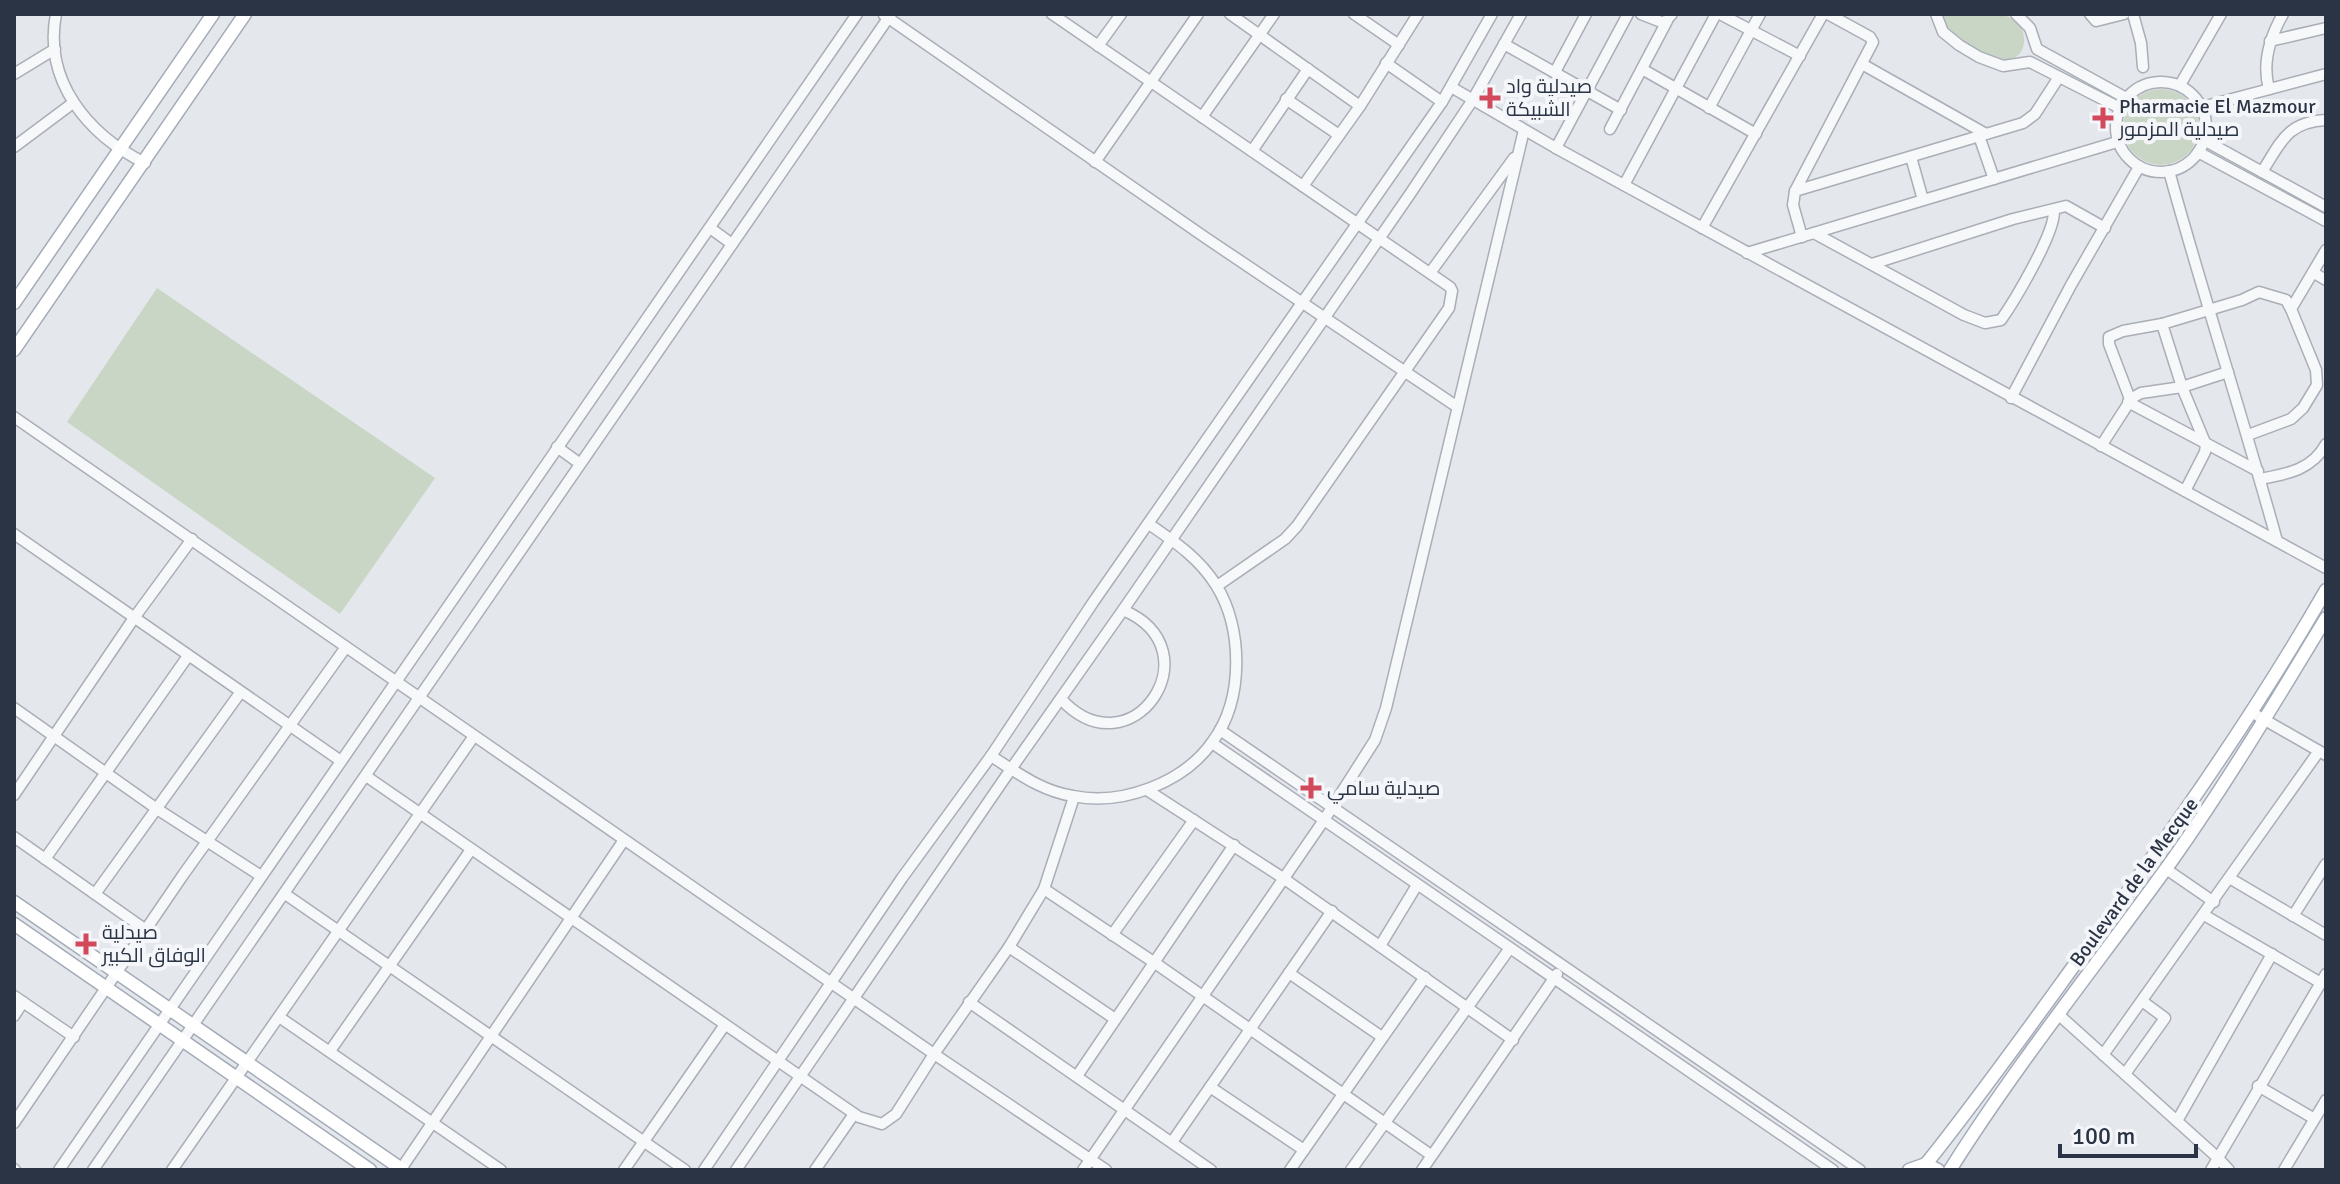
<svg xmlns="http://www.w3.org/2000/svg" width="2340" height="1184" viewBox="0 0 2340 1184" font-family="Signika,Cairo,sans-serif">
  <style>
    .green { fill: #c9d6c5 }
    .lines { fill: none; stroke-linecap: round; stroke-linejoin: round }
    .minor-casing { stroke: #a9aeb7; stroke-width: 13 }
    .major-casing { stroke: #a3abb8; stroke-width: 15 }
    .minor { stroke: #f7f8fa; stroke-width: 10 }
    .major { stroke: #fff; stroke-width: 12 }
    .poi-dot { fill: #d1495b; stroke: #f4f6f9; stroke-width: 3 }
    .labels { text-anchor: middle; dominant-baseline: central; stroke-width: 8; stroke-linejoin: round; paint-order: stroke }
    .poi-label { font-size: 20px; fill: #2b3445; stroke: #f4f6f9; text-anchor: start }
    .street-label { font-size: 20px; fill: #2b3445; stroke: #f4f6f9 }
  </style>
  <rect width="100%" height="100%" fill="#e4e7ec"/>
  <g class="green">
    <path d="M1944 14C1967 14 2021 4 2024 37 2025 45 2022 54 2014 58 2001 65 1964 46 1953 36 1946 30 1944 22 1944 14Z"/>
    <circle cx="2161" cy="127" r="38"/>
    <polygon points="157,288 435,478 340,614 67,422"/>
  </g>
  <g class="lines">
    <defs>
      <g id="minor">
        <path d="M56 14C43 81 88 135 145 163"/>
        <polyline points="1052,14 1450,287 1452,291 1449,308 1297,526 1285,539 1217,586"/>
        <polyline points="1230,14 1360,106"/>
        <polyline points="1354,14 1399,45"/>
        <polyline points="1641,14 1664,23 1672,14"/>
        <polyline points="1720,14 1800,56"/>
        <polyline points="1936,14 1943,32 1959,45 1979,57 2003,66 2030,62 2120,108"/>
        <polyline points="2016,14 2030,28 2037,49 2126,98"/>
        <polyline points="2090,14 2096,21 2124,14"/>
        <polyline points="2133,14 2141,43 2143,67"/>
        <polyline points="884,15 1206,238 1456,406"/>
        <polyline points="2270,41 2326,28"/>
        <polyline points="1504,44 1621,110"/>
        <polyline points="1098,46 1121,14"/>
        <polyline points="1386,63 1442,102"/>
        <polyline points="1862,64 1986,134"/>
        <polyline points="1642,69 1756,134"/>
        <polyline points="1555,72 1586,14"/>
        <polyline points="14,74 55,49"/>
        <circle cx="2161" cy="127" r="45"/>
        <polyline points="2180,85 2221,14"/>
        <polyline points="1451,87 1556,148 2326,568"/>
        <path d="M2269 89C2262 64 2270 37 2283 14"/>
        <polyline points="1286,99 1339,135"/>
        <polyline points="2202,107 2326,74"/>
        <polyline points="1709,108 1760,14"/>
        <polyline points="1202,117 1274,14"/>
        <polyline points="1610,129 1667,21"/>
        <polyline points="1979,136 1994,179"/>
        <polyline points="2204,140 2326,207"/>
        <polyline points="14,147 73,103"/>
        <polyline points="1556,148 1628,14"/>
        <polyline points="1252,151 1308,69"/>
        <polyline points="2198,152 2326,221"/>
        <polyline points="1911,157 1923,200"/>
        <polyline points="1095,162 1198,14"/>
        <path d="M2169 171C2203 295 2243 417 2277 541"/>
        <path d="M2262 172C2281 142 2287 122 2326 120"/>
        <polyline points="1624,185 1716,14"/>
        <polyline points="1303,186 1360,106 1418,14"/>
        <polyline points="1795,191 1873,42 1870,37 1828,14"/>
        <polyline points="710,228 732,244"/>
        <polyline points="1702,228 1823,14"/>
        <path d="M1814 233 1964 315 1985 323 2001 320C2015 300 2055 233 2054 211"/>
        <polyline points="1802,237 1793,205 1795,191 2023,123 2035,114 2059,77"/>
        <polyline points="1747,253 2117,142"/>
        <polyline points="1872,264 2013,219 2066,206 2105,228"/>
        <polyline points="1430,273 1514,158"/>
        <polyline points="2314,273 2326,280"/>
        <polyline points="2162,324 2182,387 2206,445 2205,452 2185,491"/>
        <polyline points="2011,398 2071,285 2139,167"/>
        <polyline points="2130,399 2109,344 2109,337 2123,331 2162,324 2242,300 2259,292 2286,300 2291,309"/>
        <polyline points="2128,402 2258,471"/>
        <polyline points="14,417 934,1054 1106,1170"/>
        <polyline points="2248,435 2291,419 2303,408 2317,385 2316,370 2291,309 2326,250"/>
        <polyline points="2101,446 2132,398 2141,393 2182,387 2228,372"/>
        <polyline points="557,447 579,463"/>
        <path d="M2260 479C2287 474 2312 470 2326 444"/>
        <polyline points="14,534 341,761"/>
        <path d="M1061 699C1131 775 1217 650 1123 610"/>
        <polyline points="14,708 157,809 261,876"/>
        <polyline points="2251,712 2326,755"/>
        <polyline points="1220,730 1860,1170"/>
        <polyline points="1212,743 1833,1170"/>
        <path d="M991 756C1018 773 1041 791 1073 796 1122 806 1184 783 1213 741 1244 699 1243 628 1216 585 1199 558 1175 542 1149 524"/>
        <polyline points="366,776 859,1117 882,1124 896,1114 934,1054 1009,947 1044,889 1074,797"/>
        <polyline points="1147,790 1283,878 1513,1040"/>
        <polyline points="14,795 134,618 192,539"/>
        <polyline points="14,837 146,930"/>
        <polyline points="45,859 188,656"/>
        <polyline points="2166,869 2214,902"/>
        <polyline points="2231,879 2326,935"/>
        <polyline points="1044,889 1155,963 1431,1155"/>
        <polyline points="95,894 240,693"/>
        <polyline points="285,894 685,1170"/>
        <polyline points="2204,915 2321,983"/>
        <polyline points="2293,916 2326,864"/>
        <polyline points="1112,935 1194,820"/>
        <polyline points="1380,946 1417,885"/>
        <polyline points="1009,947 1115,1019"/>
        <polyline points="1289,973 1382,1037"/>
        <polyline points="14,996 74,1037"/>
        <polyline points="969,1002 1211,1170"/>
        <polyline points="2059,1015 2218,1158"/>
        <polyline points="14,1016 23,1002"/>
        <polyline points="279,1017 501,1170"/>
        <polyline points="330,1051 470,851"/>
        <polyline points="2103,1055 2319,751"/>
        <polyline points="2125,1074 2165,1018 2142,1001"/>
        <polyline points="1077,1076 1234,845"/>
        <polyline points="2258,1086 2313,1118"/>
        <polyline points="1210,1087 1304,1150"/>
        <polyline points="2177,1121 2272,954"/>
        <polyline points="14,1123 183,875 346,647"/>
        <polyline points="1172,1142 1332,911"/>
        <polyline points="2219,1159 2229,1170"/>
        <polyline points="14,1169 15,1170"/>
        <polyline points="401,1169 624,840"/>
        <polyline points="59,1170 857,14"/>
        <polyline points="93,1170 891,14"/>
        <polyline points="172,1170 474,736"/>
        <polyline points="624,1170 724,1026"/>
        <polyline points="704,1170 902,878 991,756 1094,601 1442,102 1492,14"/>
        <polyline points="736,1170 1011,769 1123,610 1410,194 1472,101 1521,14"/>
        <polyline points="815,1170 854,1114"/>
        <polyline points="1083,1170 1324,820 1375,740 1386,708 1524,130"/>
        <polyline points="1290,1170 1425,977"/>
        <polyline points="1351,1170 1510,948"/>
        <polyline points="1422,1170 1557,974"/>
        <polyline points="2211,1170 2326,974"/>
        <polyline points="2284,1170 2326,1100"/>
      </g>
      <g id="major">
        <polyline points="14,303 213,14"/>
        <polyline points="14,350 245,14"/>
        <polyline points="14,902 403,1170"/>
        <polyline points="14,924 370,1170"/>
        <path d="M1926 1164C1982 1094 2033 1022 2086 949 2171 833 2254 715 2326 590"/>
        <polyline points="1909,1170 1926,1164 1938,1170"/>
        <path d="M1950 1170C2018 1062 2099 962 2173 859 2228 781 2277 699 2326 618"/>
      </g>
    </defs>
    <use href="#minor" class="minor-casing"/>
    <use href="#major" class="major-casing"/>
    <use href="#minor" class="minor"/>
    <use href="#major" class="major"/>
  </g>
  <g class="poi-dot">
    <path d="M1486 86h8v8h8v8h-8v8h-8v-8h-8v-8h8z"/>
    <path d="M2099 106h8v8h8v8h-8v8h-8v-8h-8v-8h8z"/>
    <path d="M1307 776h8v8h8v8h-8v8h-8v-8h-8v-8h8z"/>
    <path d="M82 932h8v8h8v8h-8v8h-8v-8h-8v-8h8z"/>
  </g>
  <g class="labels">
    <g class="poi-label">
      <text x="1506" y="86">صيدلية واد<tspan x="1506" dy="23">الشبيكة</tspan></text>
      <text x="2119" y="106">Pharmacie El Mazmour<tspan x="2119" dy="23">صيدلية المزمور</tspan></text>
      <text x="1327" y="788">صيدلية سامي</text>
      <text x="102" y="932">صيدلية<tspan x="102" dy="23">الوفاق الكبير</tspan></text>
    </g>
    <g class="street-label">
      <text transform="translate(2134 882) rotate(-54)">Boulevard de la Mecque</text>
    </g>
  </g>
  <rect width="2340" height="1184" fill="none" stroke="#2b3445" stroke-width="32"/>
  <path d="M2060 1144v12h136v-12" fill="none" stroke="#2b3445" stroke-width="4"/>
  <text x="2072" y="1144" font-size="24" fill="#2b3445" stroke="#f4f6f9" stroke-width="6" paint-order="stroke">100 m</text>
</svg>
